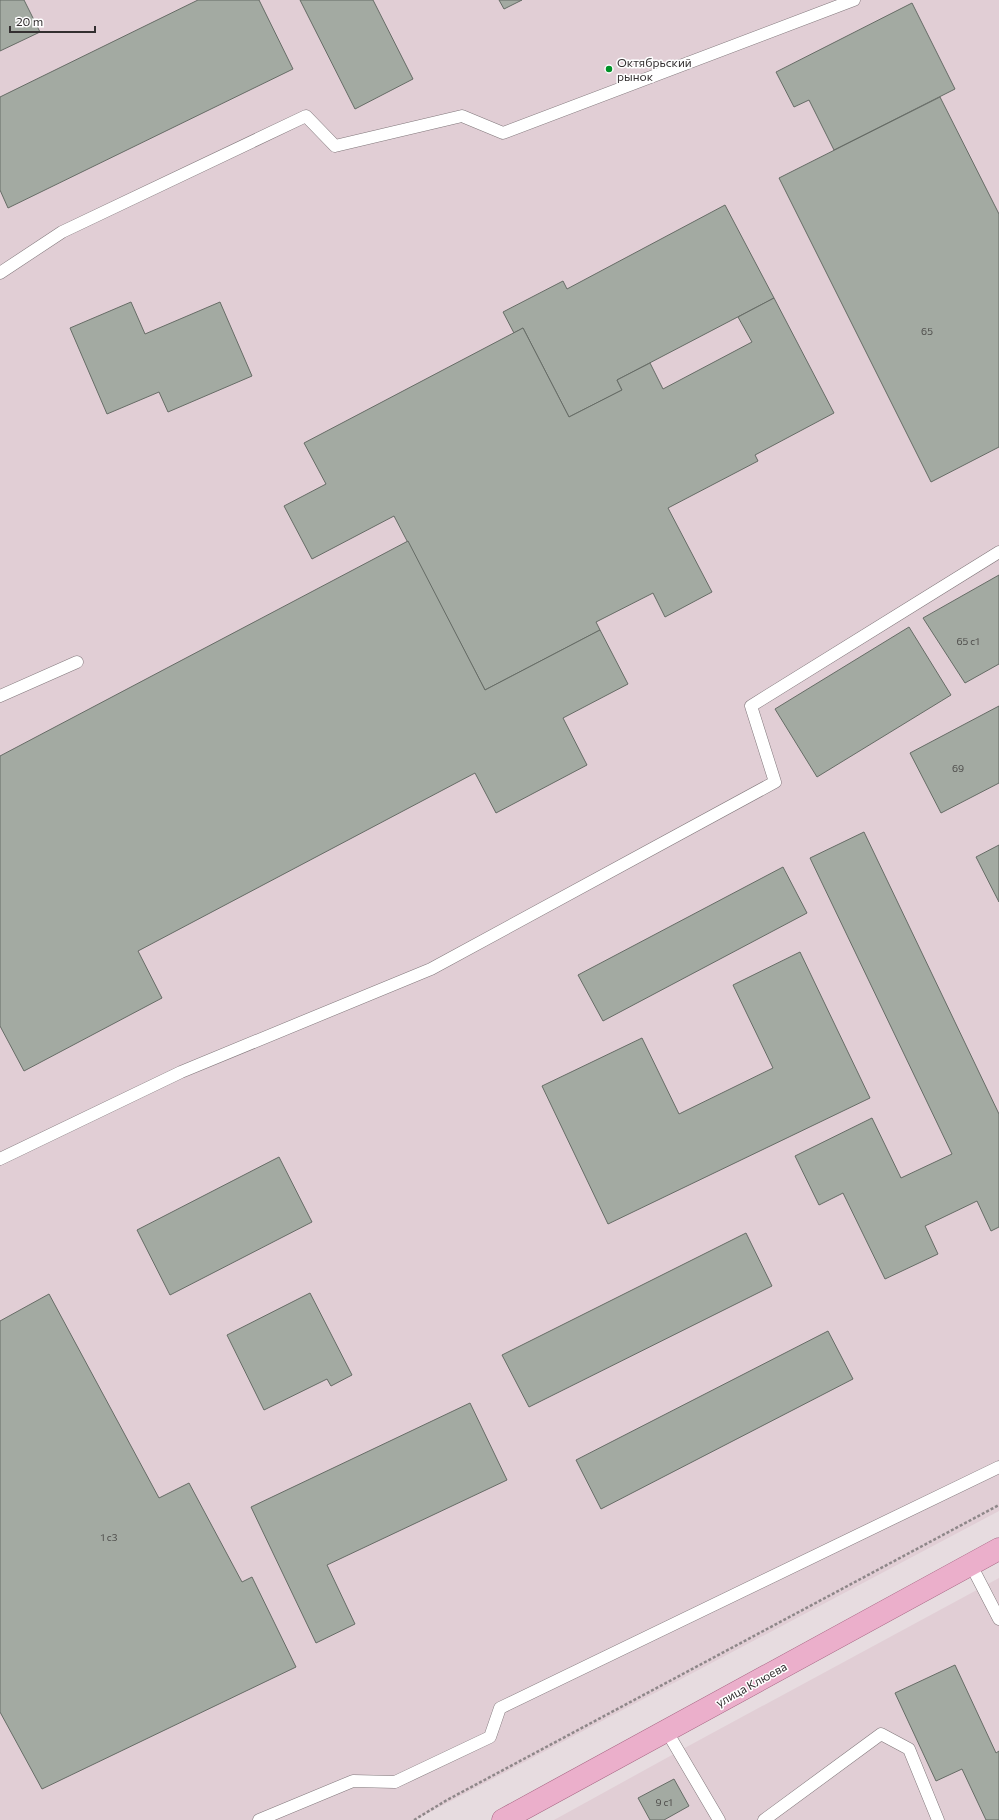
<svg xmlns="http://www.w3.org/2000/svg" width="999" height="1820" viewBox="0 0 999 1820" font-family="Commissioner,sans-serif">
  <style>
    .built { fill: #e1ced5 }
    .building { fill: #a3aaa2; stroke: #666c66 }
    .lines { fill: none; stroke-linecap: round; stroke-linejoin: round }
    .service-casing { stroke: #81777b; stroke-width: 13 }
    .primary-casing { stroke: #a2607e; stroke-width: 23 }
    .path { stroke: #8e8789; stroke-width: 2.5; stroke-dasharray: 3 2; stroke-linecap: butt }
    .service { stroke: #fff; stroke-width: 12 }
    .primary { stroke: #ebafcb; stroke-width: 22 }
    .poi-dot { fill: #009227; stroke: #fff; stroke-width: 1.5 }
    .labels { text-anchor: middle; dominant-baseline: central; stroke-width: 3; stroke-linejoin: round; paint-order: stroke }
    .number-label { font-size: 10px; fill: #4f4e4c }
    .poi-label { font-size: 12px; fill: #332f30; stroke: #fff; text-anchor: start }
    .street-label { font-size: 12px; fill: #332f30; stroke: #fff }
  </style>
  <rect width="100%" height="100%" fill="#e7dce0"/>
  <g class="built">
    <polygon points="0,0 999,0 999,1511 415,1820 0,1820"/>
    <polygon points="999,1578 999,1820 554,1820 681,1750"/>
  </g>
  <g class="building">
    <polygon points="0,0 24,0 40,32 0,51"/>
    <polygon points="198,0 259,0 293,69 8,208 0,190 0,97"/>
    <polygon points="300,0 373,0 413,79 355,109"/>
    <polygon points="499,0 522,0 504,9"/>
    <polygon points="912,3 955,89 834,150 809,100 794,107 776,72"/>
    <polygon points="940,97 999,214 999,447 931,482 779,178"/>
    <polygon points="725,205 774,298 617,380 622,390 569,417 523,328 514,333 503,312 563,281 567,289"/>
    <polygon points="774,298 834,413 755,455 758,461 668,508 712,592 665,617 653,593 596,622 600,630 485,690 394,516 312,559 284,506 326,484 304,443 523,328 569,417 622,390 617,380 650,363 663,389 752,342 738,317"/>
    <polygon points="131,302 145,334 220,302 252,376 168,412 159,392 107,414 70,328"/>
    <polygon points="408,541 485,690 600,630 628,684 563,718 587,765 496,813 475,773 138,951 162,998 24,1071 0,1026 0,756"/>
    <polygon points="999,575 999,664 965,683 923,618"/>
    <polygon points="909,627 951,695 817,777 775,709"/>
    <polygon points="999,706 999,783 941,813 910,753"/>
    <polygon points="864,832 999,1114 999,1227 991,1231 977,1201 925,1226 938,1254 885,1279 843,1193 819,1205 795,1156 872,1118 901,1178 952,1154 810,858"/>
    <polygon points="999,845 999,902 976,857"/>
    <polygon points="783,867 807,913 603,1021 578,975"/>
    <polygon points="800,952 870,1098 608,1224 542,1086 642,1038 679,1114 773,1068 733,985"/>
    <polygon points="279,1157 312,1222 170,1295 137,1230"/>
    <polygon points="746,1233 772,1286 529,1407 502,1355"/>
    <polygon points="310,1293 352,1375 331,1386 327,1379 264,1410 227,1335"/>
    <polygon points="49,1294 159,1498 189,1483 242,1582 252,1577 296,1667 42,1789 0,1712 0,1321"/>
    <polygon points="828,1331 853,1379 601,1509 576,1460"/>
    <polygon points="470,1403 507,1480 327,1565 355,1624 316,1643 251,1507"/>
    <polygon points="955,1665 996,1753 999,1751 999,1820 986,1820 962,1769 936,1781 895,1693"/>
    <polygon points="674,1779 689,1806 664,1820 650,1820 638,1798"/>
  </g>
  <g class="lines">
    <defs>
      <g id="service">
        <polyline points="0,273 62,232 306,116 335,146 462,116 503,133 854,0"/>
        <polyline points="0,696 77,662"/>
        <polyline points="0,1159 181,1072 431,969 775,782 751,706 999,552"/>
        <polyline points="971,1565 999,1619"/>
        <polyline points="666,1730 719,1820"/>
        <polyline points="259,1820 353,1781 395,1782 490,1737 500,1708 999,1467"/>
        <polyline points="764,1820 881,1734 909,1749 938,1820"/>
      </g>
      <polyline id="primary" points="503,1820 999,1549"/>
    </defs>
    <use href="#service" class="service-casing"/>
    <use href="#primary" class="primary-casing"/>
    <polyline class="path" points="414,1820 447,1800 999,1505"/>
    <use href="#service" class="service"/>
    <use href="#primary" class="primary"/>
  </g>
  <circle class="poi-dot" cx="609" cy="69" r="4"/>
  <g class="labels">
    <g class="number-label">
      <text x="927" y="331">65</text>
      <text x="968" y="641">65 с1</text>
      <text x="958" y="768">69</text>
      <text x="109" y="1537">1 с3</text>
      <text x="664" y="1802">9 с1</text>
    </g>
    <g class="poi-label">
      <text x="617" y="62">Октябрьский<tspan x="617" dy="14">рынок</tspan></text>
    </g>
    <g class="street-label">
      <text transform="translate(751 1684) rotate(-29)">улица Клюева</text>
    </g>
  </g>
  <path d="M10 26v6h85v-6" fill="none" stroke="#332f30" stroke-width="2"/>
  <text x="16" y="26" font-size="12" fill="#332f30" stroke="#ffffff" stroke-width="3" paint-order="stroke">20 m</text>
</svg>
